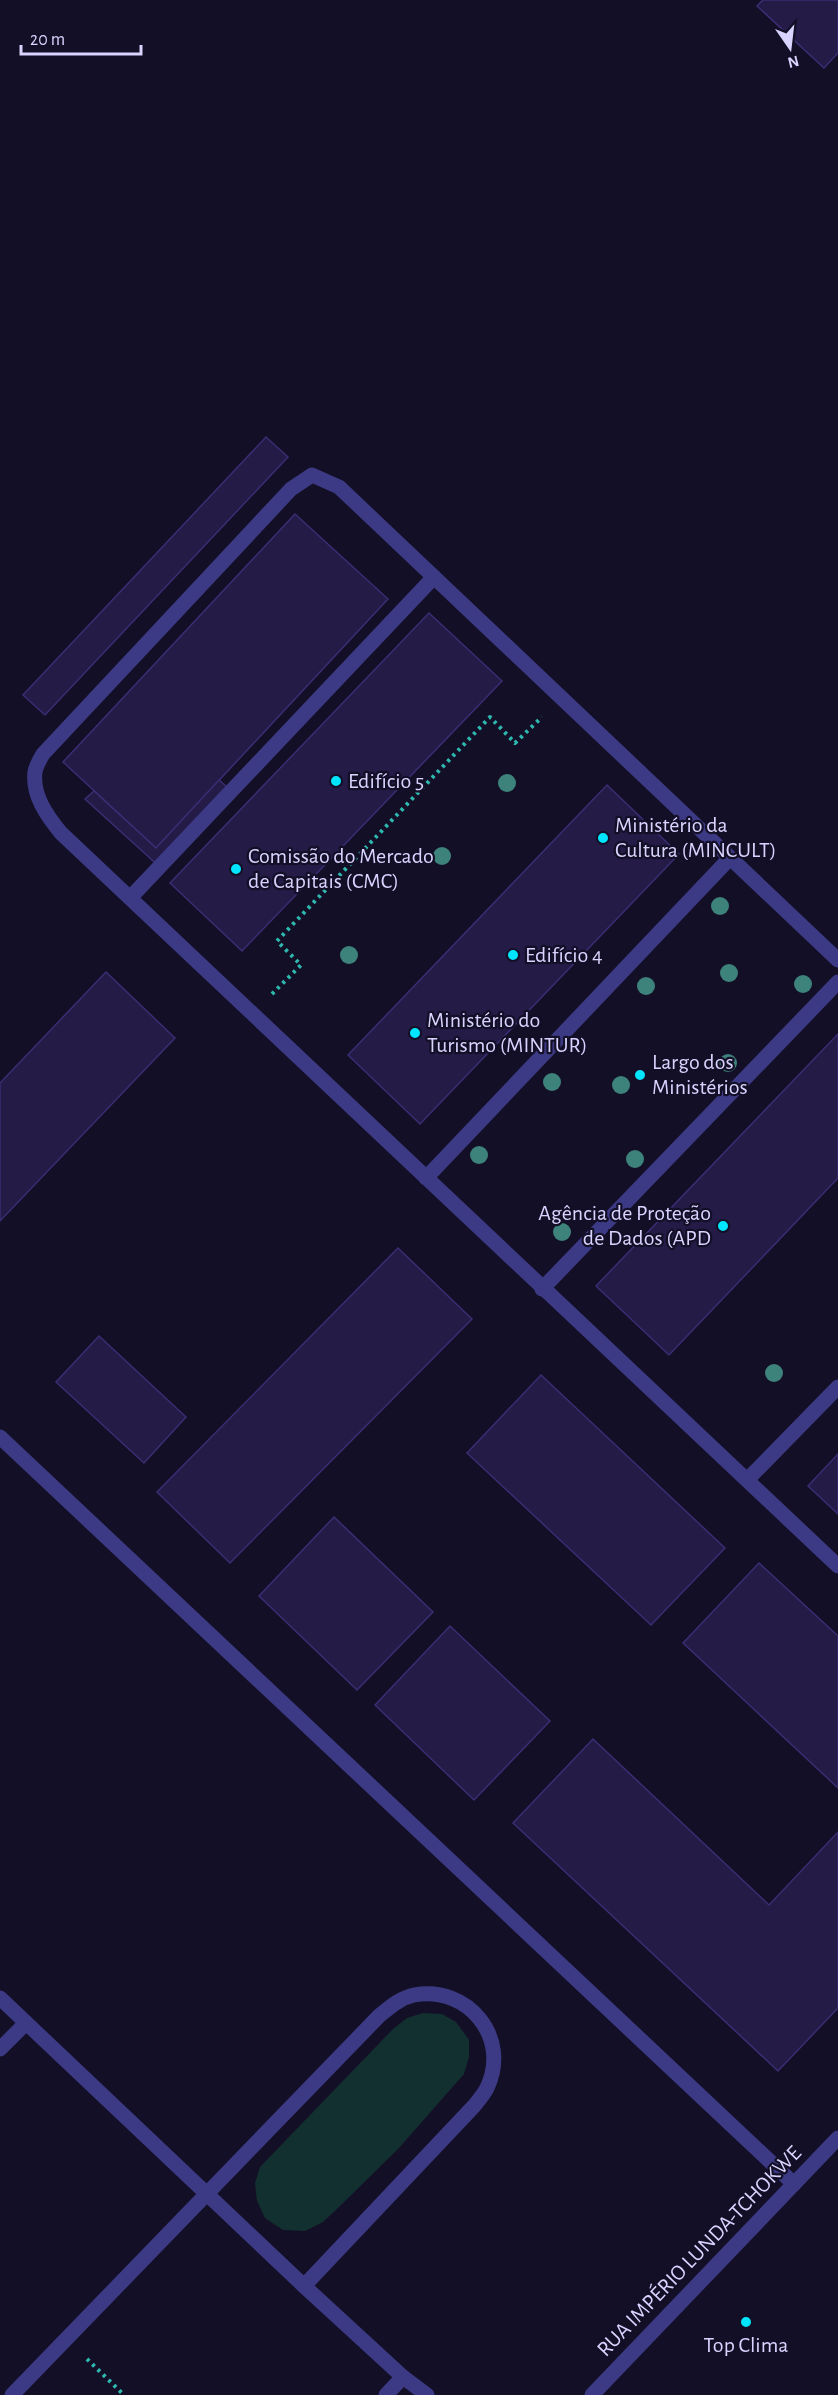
<svg xmlns="http://www.w3.org/2000/svg" width="838" height="2395" viewBox="0 0 838 2395" font-family="'Alegreya Sans',sans-serif">
  <style>
    .green { fill: #12302f }
    .building { fill: #241b47; stroke: #3b2d73; stroke-width: 1.5 }
    .lines { fill: none; stroke-linecap: round; stroke-linejoin: round }
    .path { stroke: #2fb8b0; stroke-width: 4; stroke-dasharray: 3 4.5; stroke-linecap: butt }
    .minor { stroke: #3d3a85; stroke-width: 15 }
    .tree { fill: #3d827b }
    .poi-dot { fill: #00e5ff; stroke: #130f26; stroke-width: 2 }
    .labels { text-anchor: middle; dominant-baseline: central; stroke-width: 4.5; stroke-linejoin: round; paint-order: stroke }
    .poi-label { font-size: 22px; fill: #d9d4ff; stroke: #130f26; text-anchor: start }
    .street-label { font-size: 22px; fill: #d9d4ff; stroke: #130f26 }
  </style>
  <rect width="100%" height="100%" fill="#130f26"/>
  <polygon class="green" points="423,2013 442,2014 456,2022 469,2040 469,2057 464,2074 398,2149 339,2207 323,2222 305,2231 283,2230 265,2218 257,2201 255,2183 260,2167 393,2029 407,2018"/>
  <g class="building">
    <polygon points="763,0 838,0 838,53 824,68 757,6"/>
    <polygon points="266,437 288,457 45,715 23,695"/>
    <polygon points="295,514 388,599 156,848 63,762"/>
    <polygon points="429,613 502,681 242,951 170,883"/>
    <polygon points="219,780 234,793 163,870 85,799 94,791 156,848"/>
    <polygon points="607,785 679,854 420,1124 348,1055"/>
    <polygon points="106,972 175,1038 0,1221 0,1083"/>
    <polygon points="838,1034 838,1178 669,1355 596,1286"/>
    <polygon points="398,1248 472,1319 230,1563 157,1492"/>
    <polygon points="99,1336 186,1417 144,1463 56,1382"/>
    <polygon points="541,1375 725,1548 651,1625 467,1453"/>
    <polygon points="838,1454 838,1514 808,1486"/>
    <polygon points="334,1517 433,1612 357,1690 259,1596"/>
    <polygon points="759,1563 838,1636 838,1788 683,1643"/>
    <polygon points="450,1626 550,1721 474,1800 375,1705"/>
    <polygon points="593,1739 769,1905 838,1832 838,2008 778,2071 513,1823"/>
  </g>
  <g class="lines">
    <g class="path">
      <polyline points="272,994 301,965 277,941 490,717 515,743 542,717"/>
      <polyline points="87,2359 124,2395"/>
    </g>
    <g class="minor">
      <polyline points="130,898 434,577"/>
      <path d="M838 960 339 487 312 475 291 489 43 754C40 759 36 766 35 772 32 795 47 816 61 833L838 1566"/>
      <polyline points="426,1178 730,858"/>
      <polyline points="542,1289 838,982"/>
      <polyline points="0,1437 794,2184"/>
      <polyline points="747,1480 838,1387"/>
      <polyline points="0,1998 304,2286 403,2377 427,2395"/>
      <polyline points="0,2049 26,2023"/>
      <path d="M12 2395 379 2016C390 2007 400 1998 414 1995 468 1985 511 2038 487 2088 484 2094 478 2101 474 2106L304 2286"/>
      <polyline points="386,2395 403,2377"/>
      <polyline points="592,2395 838,2138"/>
    </g>
  </g>
  <g class="tree">
    <circle cx="507" cy="783" r="9"/>
    <circle cx="442" cy="856" r="9"/>
    <circle cx="720" cy="906" r="9"/>
    <circle cx="349" cy="955" r="9"/>
    <circle cx="729" cy="973" r="9"/>
    <circle cx="803" cy="984" r="9"/>
    <circle cx="646" cy="986" r="9"/>
    <circle cx="728" cy="1063" r="9"/>
    <circle cx="552" cy="1082" r="9"/>
    <circle cx="621" cy="1085" r="9"/>
    <circle cx="479" cy="1155" r="9"/>
    <circle cx="635" cy="1159" r="9"/>
    <circle cx="562" cy="1232" r="9"/>
    <circle cx="774" cy="1373" r="9"/>
  </g>
  <g class="poi-dot">
    <circle cx="336" cy="781" r="6"/>
    <circle cx="603" cy="838" r="6"/>
    <circle cx="236" cy="869" r="6"/>
    <circle cx="513" cy="955" r="6"/>
    <circle cx="415" cy="1033" r="6"/>
    <circle cx="640" cy="1075" r="6"/>
    <circle cx="723" cy="1226" r="6"/>
    <circle cx="746" cy="2322" r="6"/>
  </g>
  <g class="labels">
    <g class="poi-label">
      <text x="348" y="781">Edifício 5</text>
      <text x="615" y="825">Ministério da<tspan x="615" dy="25">Cultura (MINCULT)</tspan></text>
      <text x="248" y="856">Comissão do Mercado<tspan x="248" dy="25">de Capitais (CMC)</tspan></text>
      <text x="525" y="955">Edifício 4</text>
      <text x="427" y="1020">Ministério do<tspan x="427" dy="25">Turismo (MINTUR)</tspan></text>
      <text x="652" y="1062">Largo dos<tspan x="652" dy="25">Ministérios</tspan></text>
      <text x="711" y="1213" text-anchor="end">Agência de Proteção<tspan x="711" dy="25">de Dados (APD</tspan></text>
      <text x="746" y="2345" text-anchor="middle">Top Clima</text>
    </g>
    <g class="street-label">
      <text transform="translate(699 2251) rotate(-46)">RUA IMPÉRIO LUNDA-TCHOKWE</text>
    </g>
  </g>
  <g transform="translate(790 48) rotate(166)" stroke="#130f26" stroke-width="4.5" paint-order="stroke">
  <path d="M0-4.5L10 22L0 15L-10 22Z" fill="#d9d4ff"/>
  <text y="-9" font-size="16" font-weight="bold" text-anchor="middle" fill="#d9d4ff">N</text>
  </g>
  <path d="M21 45v9h120v-9" fill="none" stroke="#d9d4ff" stroke-width="3"/>
  <text x="30" y="45" font-size="18" fill="#d9d4ff" stroke="#130f26" stroke-width="4.5" paint-order="stroke">20 m</text>
</svg>
